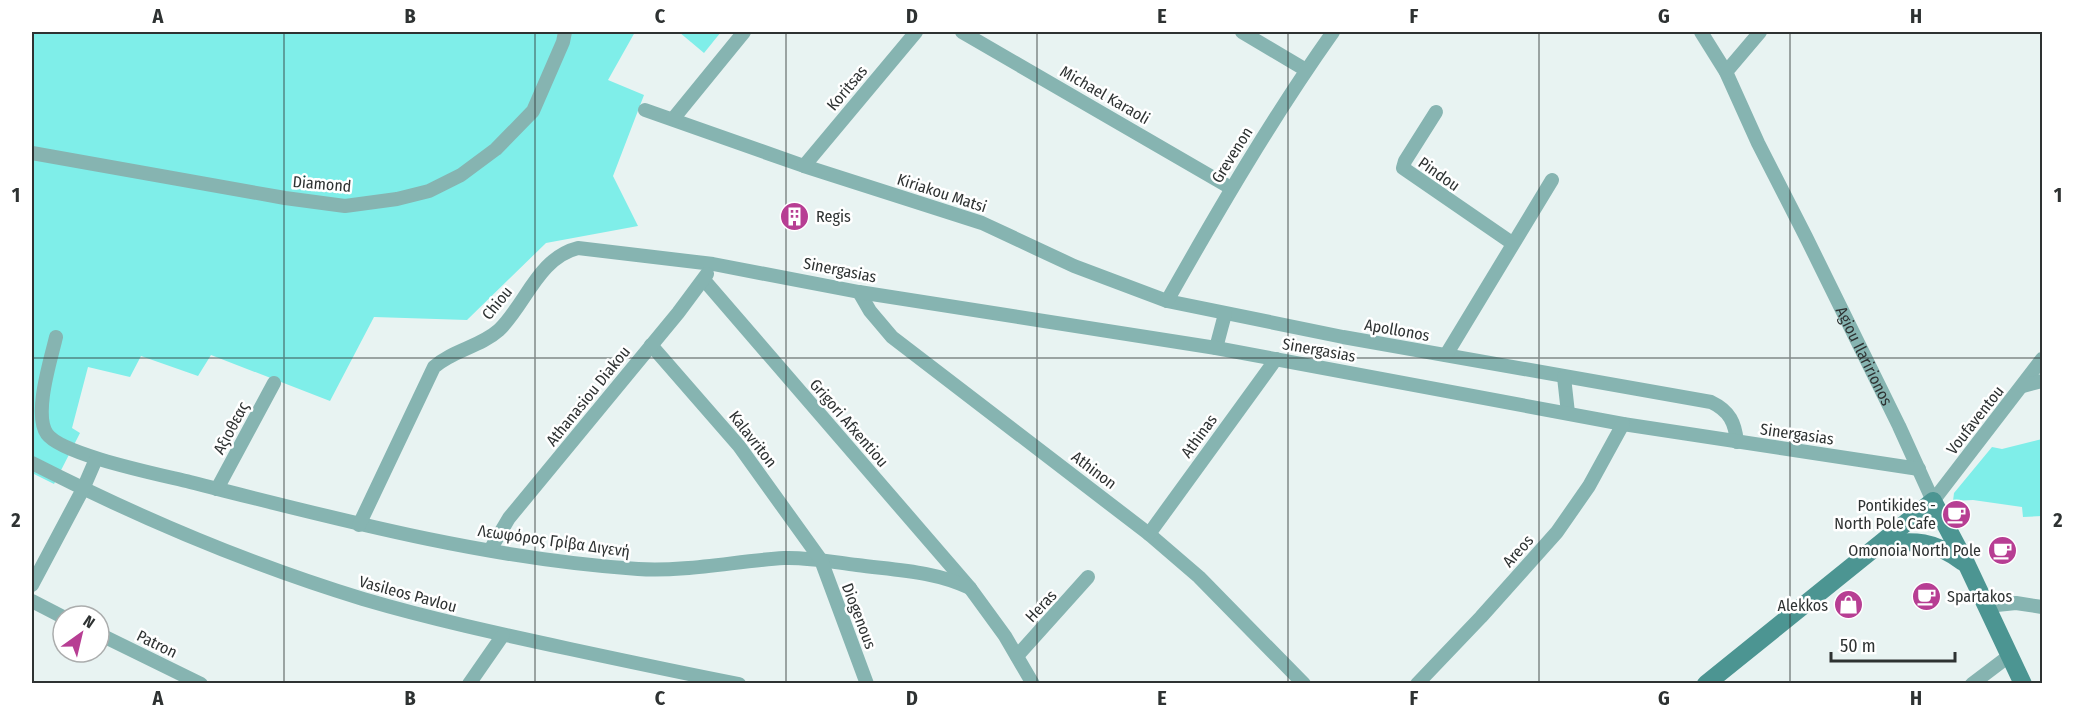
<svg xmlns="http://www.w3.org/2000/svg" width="2074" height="715" viewBox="0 0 2074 715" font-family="'Fira Sans Condensed',sans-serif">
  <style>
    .green { fill: #7feee9 }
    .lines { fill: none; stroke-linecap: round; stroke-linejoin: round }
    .street { stroke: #86b4b1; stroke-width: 14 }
    .secondary { stroke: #4c9592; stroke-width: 18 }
    .grid { fill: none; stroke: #2e3232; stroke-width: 1.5; stroke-opacity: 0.55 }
    .labels { text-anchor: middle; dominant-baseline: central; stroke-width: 5; stroke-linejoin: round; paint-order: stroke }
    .street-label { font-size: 16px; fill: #2e3232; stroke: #fff }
    .poi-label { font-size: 16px; fill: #2e3232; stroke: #fff; text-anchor: end }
    .neatline { fill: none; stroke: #2e3232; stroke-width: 2 }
    .grid-label { font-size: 20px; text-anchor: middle; font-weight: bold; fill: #2e3232 }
  </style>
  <rect width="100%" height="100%" fill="#e8f3f2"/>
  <g class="green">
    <polygon points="32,32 635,32 608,80 644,95 613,176 638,226 546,243 467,320 374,317 330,401 211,355 198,376 141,356 130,377 88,367 72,428 80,433 54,484 32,473"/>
    <polygon points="679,32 721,32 704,53"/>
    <polygon points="2042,439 2042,516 2023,517 2022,507 1973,500 1953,501 1954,493 1992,447 2002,449"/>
  </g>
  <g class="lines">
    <g class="street">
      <polyline points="962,32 1231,188"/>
      <polyline points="1242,32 1306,70"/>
      <path id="s1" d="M1701 32 1726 72 1758 143 1806 237 1899 426 1933 501 2042 359"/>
      <polyline points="1726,72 1760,32"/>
      <path d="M645 110 804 166 982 223 1074 266 1167 301 1343 337 1711 402C1730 411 1735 423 1737 442"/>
      <polyline points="1436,112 1405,161 1403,168 1512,243"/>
      <polyline points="673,119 744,32"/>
      <polyline points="32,153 285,198 345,206 397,199 429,191 461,175 496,149 533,111 563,42 565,32"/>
      <polyline points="804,166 916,32"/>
      <polyline points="704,280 970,588 1005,636 1033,684"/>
      <polyline points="859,292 870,311 892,337 1149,534 1199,577 1304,684"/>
      <path d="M1167 301C1219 209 1272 118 1333 32"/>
      <path d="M56 337C51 359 33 414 47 434 62 455 162 475 190 482 337 519 486 559 638 569 686 572 736 561 784 558 808 557 833 562 857 565 895 570 935 571 970 588"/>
      <polyline points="651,345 739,446 821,560 867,684"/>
      <polyline points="1216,348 1225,314"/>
      <polyline points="1446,355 1552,180"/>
      <polyline points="1564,377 1568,413"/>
      <polyline points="2023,386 2042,381"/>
      <path d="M32 463C138 517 248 564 363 599 431 619 500 634 570 649 626 661 682 673 739 684"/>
      <polyline points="217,489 274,383"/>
      <path d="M359 525 434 367C453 350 480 347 499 330 526 304 538 258 578 248L713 264 859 292 1216 348 1623 424 1919 469"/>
      <polyline points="1149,534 1276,359"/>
      <polyline points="490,550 509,518 678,313 707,274"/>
      <polyline points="32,585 83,489 96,459"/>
      <polyline points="32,601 63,617"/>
      <polyline points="1987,606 2016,603 2042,607"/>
      <polyline points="99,634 201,684"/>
      <polyline points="1017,656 1088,577"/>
      <polyline points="469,684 503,635"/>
      <polyline points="1417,684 1481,617 1557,532 1589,486 1623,424"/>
      <polyline points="1972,684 2009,656"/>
    </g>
    <g class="secondary">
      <path d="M1880 545C1914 539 1935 541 1963 562"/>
      <polyline points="1706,684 1933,501 1967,565 2023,684"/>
    </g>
  </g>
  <path class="grid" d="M284 32V684M535 32V684M786 32V684M1037 32V684M1288 32V684M1539 32V684M1790 32V684M32 358H2042"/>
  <defs>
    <symbol id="building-disc" viewBox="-11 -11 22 22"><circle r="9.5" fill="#b73e93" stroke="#fff"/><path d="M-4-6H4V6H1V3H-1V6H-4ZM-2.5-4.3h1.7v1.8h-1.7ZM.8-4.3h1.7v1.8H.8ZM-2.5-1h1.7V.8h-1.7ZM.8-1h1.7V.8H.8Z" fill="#fff"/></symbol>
    <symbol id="cafe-disc" viewBox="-11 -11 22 22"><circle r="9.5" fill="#b73e93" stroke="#fff"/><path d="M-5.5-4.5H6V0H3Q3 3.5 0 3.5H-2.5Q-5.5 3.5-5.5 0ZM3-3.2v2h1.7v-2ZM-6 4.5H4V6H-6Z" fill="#fff"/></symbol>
    <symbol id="shop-disc" viewBox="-11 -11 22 22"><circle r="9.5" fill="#b73e93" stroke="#fff"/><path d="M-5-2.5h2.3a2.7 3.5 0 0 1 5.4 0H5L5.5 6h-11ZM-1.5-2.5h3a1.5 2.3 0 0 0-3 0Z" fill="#fff"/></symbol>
  </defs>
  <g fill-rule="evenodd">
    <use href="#building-disc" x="778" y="200" width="33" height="33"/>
    <use href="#cafe-disc" x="1940" y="498" width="33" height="33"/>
    <use href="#cafe-disc" x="1986" y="534" width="33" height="33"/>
    <use href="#cafe-disc" x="1910" y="580" width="33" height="33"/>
    <use href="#shop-disc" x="1832" y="588" width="33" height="33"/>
  </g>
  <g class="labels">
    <g class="street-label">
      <text transform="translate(847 88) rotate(-50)">Koritsas</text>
      <text transform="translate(1105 95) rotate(30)">Michael Karaoli</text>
      <text transform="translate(1232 155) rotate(-58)">Grevenon</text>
      <text transform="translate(1439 174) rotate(35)">Pindou</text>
      <text transform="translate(322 184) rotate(5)">Diamond</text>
      <text transform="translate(942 193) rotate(18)">Kiriakou Matsi</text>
      <text transform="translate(840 270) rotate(11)">Sinergasias</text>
      <text transform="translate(497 303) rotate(-51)">Chiou</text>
      <text transform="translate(1397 330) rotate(10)">Apollonos</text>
      <text transform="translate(1319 350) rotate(10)">Sinergasias</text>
      <text stroke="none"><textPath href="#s1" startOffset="363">Agiou Ilaririonos</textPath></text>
      <text transform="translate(588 396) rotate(-51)">Athanasiou Diakou</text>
      <text transform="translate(1975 420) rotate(-52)">Voufaventou</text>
      <text transform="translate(849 423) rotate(49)">Grigori Afxentiou</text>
      <text transform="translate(231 428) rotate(-62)">Αξιοθεας</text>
      <text transform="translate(1797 434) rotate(8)">Sinergasias</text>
      <text transform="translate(1199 436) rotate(-54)">Athinas</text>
      <text transform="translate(753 439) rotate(52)">Kalavriton</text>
      <text transform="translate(1094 470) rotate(37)">Athinon</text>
      <text transform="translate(554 541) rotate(8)">Λεωφόρος Γρίβα Διγενή</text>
      <text transform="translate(1518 551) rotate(-48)">Areos</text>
      <text transform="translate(408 594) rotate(15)">Vasileos Pavlou</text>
      <text transform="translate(1041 606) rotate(-47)">Heras</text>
      <text transform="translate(859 616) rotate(69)">Diogenous</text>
      <text transform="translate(157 644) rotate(26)">Patron</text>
    </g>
    <g class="poi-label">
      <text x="816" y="216" text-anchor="start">Regis</text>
      <text x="1936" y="505">Pontikides -<tspan x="1936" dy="18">North Pole Cafe</tspan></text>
      <text x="1981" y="550">Omonoia North Pole</text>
      <text x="1947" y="596" text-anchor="start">Spartakos</text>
      <text x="1828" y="605">Alekkos</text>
    </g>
  </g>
  <rect width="2074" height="715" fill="none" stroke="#ffffff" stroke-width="66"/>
  <g transform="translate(81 634) rotate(34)"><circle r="28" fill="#ffffff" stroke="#abadad" stroke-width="1.5"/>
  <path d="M0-4.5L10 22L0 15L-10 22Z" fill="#b73e93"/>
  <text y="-9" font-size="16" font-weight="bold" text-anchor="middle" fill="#2e3232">N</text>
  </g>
  <path d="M1831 652v9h124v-9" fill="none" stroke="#2e3232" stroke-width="3"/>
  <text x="1840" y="652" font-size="18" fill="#2e3232" stroke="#ffffff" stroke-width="4.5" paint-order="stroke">50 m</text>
  <rect x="33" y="33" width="2008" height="649" class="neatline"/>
  <g class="grid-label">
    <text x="158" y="23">A</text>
    <text x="410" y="23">B</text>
    <text x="660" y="23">C</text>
    <text x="912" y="23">D</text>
    <text x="1162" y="23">E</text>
    <text x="1414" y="23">F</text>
    <text x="1664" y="23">G</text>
    <text x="1916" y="23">H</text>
    <text x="16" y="202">1</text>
    <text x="2058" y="202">1</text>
    <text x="16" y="527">2</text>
    <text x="2058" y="527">2</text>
    <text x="158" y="705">A</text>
    <text x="410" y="705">B</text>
    <text x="660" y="705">C</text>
    <text x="912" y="705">D</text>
    <text x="1162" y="705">E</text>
    <text x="1414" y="705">F</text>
    <text x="1664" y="705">G</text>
    <text x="1916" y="705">H</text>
  </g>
</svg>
